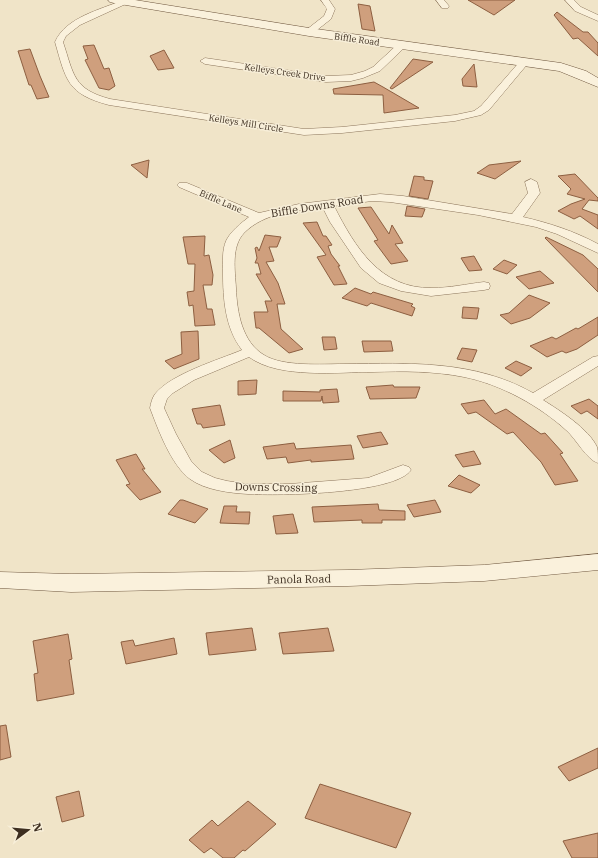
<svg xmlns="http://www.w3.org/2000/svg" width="598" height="858" viewBox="0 0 598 858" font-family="'IBM Plex Serif',serif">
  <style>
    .building { fill: #cf9f7d; stroke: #8d5f41 }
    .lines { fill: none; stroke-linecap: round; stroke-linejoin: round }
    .street-casing { stroke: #8d765c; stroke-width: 1 }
    .secondary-casing { stroke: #6f573f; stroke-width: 1 }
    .street { fill: #faf1dc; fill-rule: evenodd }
    .secondary { fill: #faf1dc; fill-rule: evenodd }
    .labels { text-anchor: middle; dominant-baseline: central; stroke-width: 3; stroke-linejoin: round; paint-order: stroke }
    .far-street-label { font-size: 9px; fill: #3d2e20; stroke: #f7eed8 }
    .street-label { font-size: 11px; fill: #3d2e20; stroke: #f7eed8 }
  </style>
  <rect width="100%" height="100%" fill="#f0e4c8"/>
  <g class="building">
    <polygon points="468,0 515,0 494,15"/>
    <polygon points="358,4 370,6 375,31 362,29"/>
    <polygon points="557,12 583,32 588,32 598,43 598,56 578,38 573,39 554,15"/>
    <polygon points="94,45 104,69 109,68 115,86 109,90 99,88 85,60 88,59 83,46"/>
    <polygon points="30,49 40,76 49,97 37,99 31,85 29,85 18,51"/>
    <polygon points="164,50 174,68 158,70 150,56"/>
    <polygon points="413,59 433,62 392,89 390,88"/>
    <polygon points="474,64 477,87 463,86 462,79"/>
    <polygon points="374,82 383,87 419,108 384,113 383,95 334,94 333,89"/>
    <polygon points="149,160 147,178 131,165"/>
    <polygon points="521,161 495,179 477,173 489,165"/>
    <polygon points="575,174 598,198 598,201 589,200 582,209 598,215 598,229 580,216 574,219 558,211 571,204 585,199 567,194 571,189 558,176"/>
    <polygon points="414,176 424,177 424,180 433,181 428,199 409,196"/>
    <polygon points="407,206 425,209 422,217 405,216"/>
    <polygon points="371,207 389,234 392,225 403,243 395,244 408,261 391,264 374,241 378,240 358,208"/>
    <polygon points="317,222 323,236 326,236 332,245 328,246 331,254 340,266 338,266 347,284 334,285 317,257 326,255 303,223"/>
    <polygon points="265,235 281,237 277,247 269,247 274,261 266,262 278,283 285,304 277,304 281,329 303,349 289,353 259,328 256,328 254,312 268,312 265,301 272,301 256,274 261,274 258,263 255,263 257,258 255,248 257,247 259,251"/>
    <polygon points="205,236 204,256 209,255 213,275 212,285 203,285 207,309 212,309 215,325 195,326 193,305 189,306 187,292 194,291 195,264 188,264 183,237"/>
    <polygon points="546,237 583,255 598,269 598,292 545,238"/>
    <polygon points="474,256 482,270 469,271 461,258"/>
    <polygon points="504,260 517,265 507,274 493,269"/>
    <polygon points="540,271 554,283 529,289 516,277"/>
    <polygon points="355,288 371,294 373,292 413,304 411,306 415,308 412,316 371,303 367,306 342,298"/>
    <polygon points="529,295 550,303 530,318 511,324 500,315 509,313"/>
    <polygon points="463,307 479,308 477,319 462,318"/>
    <polygon points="598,317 598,335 577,349 566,353 562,351 547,357 530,346 552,337 556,339 576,328 578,329"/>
    <polygon points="198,331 199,359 174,369 165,361 182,354 181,332"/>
    <polygon points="322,337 335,337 337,349 324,350"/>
    <polygon points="362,341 391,341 393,351 364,352"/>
    <polygon points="462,348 477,350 472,362 457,359"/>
    <polygon points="516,361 532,368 521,376 505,368"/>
    <polygon points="257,380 256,394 238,395 238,381"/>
    <polygon points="393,385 394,387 420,387 416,398 370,399 366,387"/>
    <polygon points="337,389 339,402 323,403 322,396 321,401 283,401 283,391 320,392 320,390"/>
    <polygon points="589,399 598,406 598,419 587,411 581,414 571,406"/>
    <polygon points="484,400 495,414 506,409 541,434 545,433 563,453 560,454 578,481 555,485 541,462 513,432 507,434 476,412 468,414 461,404"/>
    <polygon points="220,405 225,425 203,428 201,424 197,424 192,409"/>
    <polygon points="381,432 388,444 363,448 357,436"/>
    <polygon points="230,440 235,458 224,463 209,450"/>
    <polygon points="294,443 296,449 351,445 354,459 311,462 311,460 288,463 286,457 267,459 263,447"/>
    <polygon points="474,451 481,464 463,467 455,455"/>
    <polygon points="136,454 145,469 142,469 161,492 140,500 126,485 130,484 116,460"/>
    <polygon points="459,475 480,485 471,493 448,486"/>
    <polygon points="180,500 183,500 208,509 195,523 168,514"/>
    <polygon points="435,500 441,512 414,517 407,505"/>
    <polygon points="378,504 379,510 405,511 405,520 382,520 382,523 362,523 362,520 314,522 312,507"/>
    <polygon points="224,506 237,506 236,512 250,512 249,524 220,523"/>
    <polygon points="293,514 298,533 276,534 273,516"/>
    <polygon points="252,628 256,650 209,655 206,633"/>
    <polygon points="328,628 334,651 283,654 279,633"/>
    <polygon points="68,634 72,659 69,660 74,694 37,701 34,674 38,673 33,641"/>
    <polygon points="174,638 177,654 126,664 121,642 133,640 135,646"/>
    <polygon points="6,725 11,757 0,760 0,726"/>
    <polygon points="598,748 598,768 569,781 558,767"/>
    <polygon points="320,784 411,813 396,848 305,818"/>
    <polygon points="79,791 84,816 62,822 56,797"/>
    <polygon points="248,801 276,824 245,851 243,850 234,858 223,858 211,848 204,853 189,840 212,820 218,826"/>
    <polygon points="598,833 598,858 572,858 563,841"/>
  </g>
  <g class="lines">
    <defs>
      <g id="street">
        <path d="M123 0H128L130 2 80 25 66 36 63 42C74 75 73 89 110 99L304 129 342 127 455 115 474 111 481 106 522 59H528L530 61 489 110 481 115 455 121 342 133 304 135 109 105C67 94 66 80 55 42 66 17 100 10 123 0Z"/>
        <polygon points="321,0 329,0 335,9 331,19 312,34 306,34 305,32 306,30 324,16 327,9"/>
        <polygon points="436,0 444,0 449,6 448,8 442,8"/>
        <polygon points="565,0 574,0 581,7 598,15 598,21 575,11"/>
        <polygon points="402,42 405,43 406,45 405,47 380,71 363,78 351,81 326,82 205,64 200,61 205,58 326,76 351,75 365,71 373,67 399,43"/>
        <path d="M531 179 537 182 540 193 523 217C549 223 574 231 598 244V253L557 234 536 227 478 215 390 202 372 201 334 206C355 247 380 289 432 288 449 288 467 284 484 282L489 283 490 286 489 289 484 290 431 296 401 291 379 283 361 268 330 222 323 208C295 211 265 212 244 233 231 247 235 270 236 288 237 312 242 342 264 355 283 367 322 364 344 364 409 363 475 360 533 393L593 357 598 356V366L543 400C559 410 589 429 597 447 598 451 598 458 598 463 587 460 576 439 567 431 540 406 500 384 464 377 434 371 403 371 373 372 338 372 279 379 249 357L194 380 173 393 167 399 164 408 176 434 191 461 202 472 215 478 227 481 247 484H289L368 478 403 465 409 467 411 470C395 494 277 496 248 494 230 493 205 490 190 479 171 465 158 429 150 408 151 403 152 398 155 394 171 374 218 360 242 350 225 328 223 299 223 272 223 262 222 250 226 241 230 232 241 223 249 217L179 187 177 185 179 183H187L259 213 299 204 380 194 403 196 512 214 528 193 525 182Z"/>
      </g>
      <g id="secondary">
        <polygon points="108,0 135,0 309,28 561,63 586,71 598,78 598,87 559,71 309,36 114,3 110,2"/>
        <polygon points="598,554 598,570 484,581 348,586 71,592 0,588 0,572 71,574 348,570 484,565"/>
      </g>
    </defs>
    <use href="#street" class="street-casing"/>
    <use href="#secondary" class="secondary-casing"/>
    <use href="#street" class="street"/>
    <use href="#secondary" class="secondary"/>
  </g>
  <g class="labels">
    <g class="far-street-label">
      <text transform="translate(357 39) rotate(8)">Biffle Road</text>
      <text transform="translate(285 72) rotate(8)">Kelleys Creek Drive</text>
      <text transform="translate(246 123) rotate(9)">Kelleys Mill Circle</text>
      <text transform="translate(221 201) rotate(23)">Biffle Lane</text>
    </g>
    <g class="street-label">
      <text transform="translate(317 206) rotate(-9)">Biffle Downs Road</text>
      <text transform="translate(276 487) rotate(1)">Downs Crossing</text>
      <text transform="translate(299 579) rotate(-1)">Panola Road</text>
    </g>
  </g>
  <g transform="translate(28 830) rotate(74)" stroke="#f7eed8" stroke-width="3" paint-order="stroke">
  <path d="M0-3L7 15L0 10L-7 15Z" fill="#3d2e20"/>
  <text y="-6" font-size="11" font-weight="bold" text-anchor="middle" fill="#3d2e20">N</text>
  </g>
</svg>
